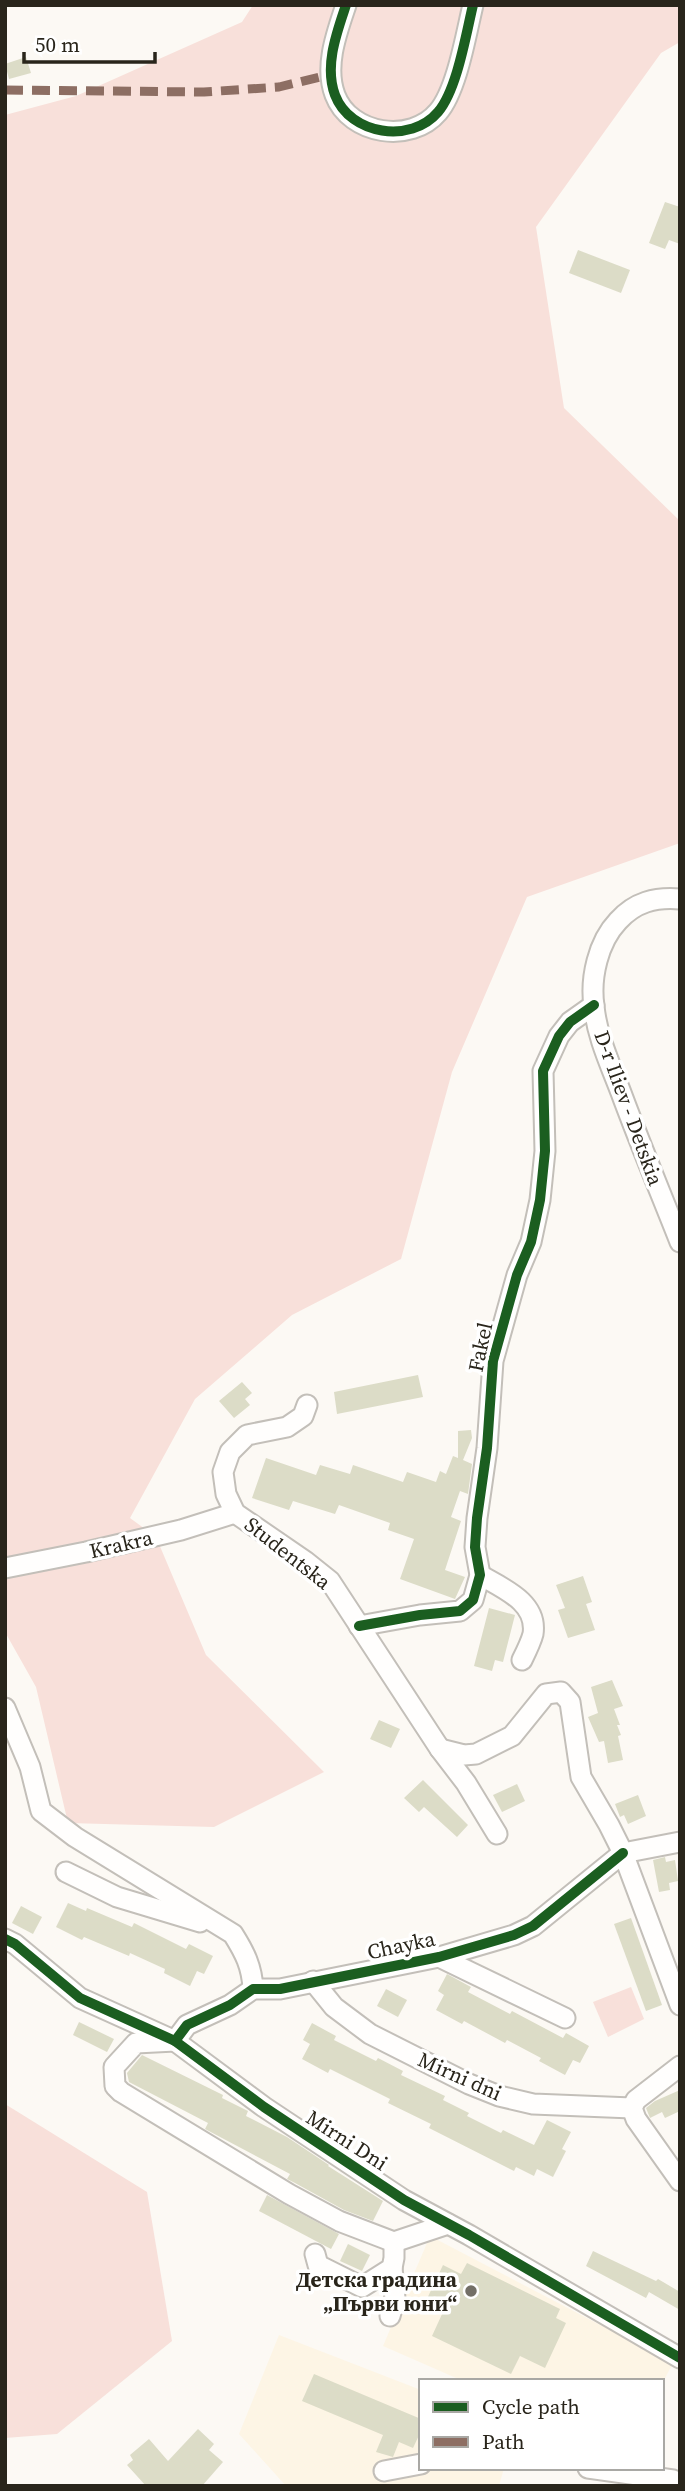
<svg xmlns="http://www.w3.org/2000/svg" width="685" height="2491" viewBox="0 0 685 2491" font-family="'Source Serif 4',serif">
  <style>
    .built { fill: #fdf5e5 }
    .green { fill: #f8e0da }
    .building { fill: #dcdcc7 }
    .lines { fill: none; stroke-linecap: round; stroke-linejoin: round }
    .minor-casing { stroke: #c3bfb9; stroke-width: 23 }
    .minor { stroke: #fffefd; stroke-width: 19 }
    .quiet { stroke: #8d6e63; stroke-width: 9; stroke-dasharray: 18 9; stroke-linecap: butt }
    .cycleway-casing { stroke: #fff; stroke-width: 15 }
    .cycleway { stroke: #1b5e20; stroke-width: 10 }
    .poi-dot { fill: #736f67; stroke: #fff; stroke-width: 2.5 }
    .labels { text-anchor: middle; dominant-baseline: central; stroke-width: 7; stroke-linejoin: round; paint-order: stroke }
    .street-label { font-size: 21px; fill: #29251b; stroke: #fff }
    .poi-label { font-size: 21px; font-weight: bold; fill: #29251b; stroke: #fff; text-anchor: end }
  </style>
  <rect width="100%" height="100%" fill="#fcf9f4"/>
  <g class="built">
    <polygon points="430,2236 673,2363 662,2384 662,2381 463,2381 383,2346"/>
    <polygon points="279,2335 421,2390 421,2468 504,2468 499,2486 286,2486 239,2434"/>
  </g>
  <g class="green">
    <polygon points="253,5 680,5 680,42 661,53 536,227 564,408 680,521 680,843 527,897 452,1072 401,1259 292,1315 195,1399 130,1518 156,1537 206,1655 324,1772 214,1827 68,1823 36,1687 5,1632 5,115 76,96 242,22"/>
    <polygon points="631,1987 644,2019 608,2037 593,2002"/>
    <polygon points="5,2104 147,2192 172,2341 57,2434 5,2438"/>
  </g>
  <g class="building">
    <polygon points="26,57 31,73 9,79 5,64"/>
    <polygon points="665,202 680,207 680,244 669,240 665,249 649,243"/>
    <polygon points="578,250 630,270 621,293 569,273"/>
    <polygon points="418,1375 423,1397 337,1414 334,1392"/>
    <polygon points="242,1382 252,1393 245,1399 250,1405 234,1418 219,1401"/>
    <polygon points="471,1430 472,1438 463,1460 472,1464 468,1494 460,1491 451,1517 461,1521 445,1570 465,1577 455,1599 400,1579 414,1539 388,1530 390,1523 339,1505 335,1514 293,1501 289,1510 252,1498 266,1458 316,1475 320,1465 350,1474 353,1465 403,1482 407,1472 436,1482 440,1471 446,1474 453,1456 458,1458 458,1431"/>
    <polygon points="583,1576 592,1602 586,1604 595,1630 568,1638 558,1610 565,1608 556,1585"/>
    <polygon points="489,1608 515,1615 503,1662 495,1660 492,1671 474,1666"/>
    <polygon points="612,1680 623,1706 614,1709 620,1725 617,1725 621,1735 618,1736 623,1760 608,1763 604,1741 599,1742 588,1717 598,1713 591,1687"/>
    <polygon points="379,1720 400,1729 391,1748 370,1739"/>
    <polygon points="423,1780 468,1825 457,1837 424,1807 419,1812 404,1798"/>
    <polygon points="517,1784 525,1801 502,1812 493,1795"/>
    <polygon points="638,1795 646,1816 628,1824 624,1815 620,1817 615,1804"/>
    <polygon points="665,1857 666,1862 675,1860 678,1881 669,1883 670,1890 659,1892 653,1860"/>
    <polygon points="68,1903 86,1911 87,1908 132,1927 134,1923 186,1949 189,1944 213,1956 204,1974 197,1971 190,1986 164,1973 165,1969 130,1953 129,1956 84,1937 82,1940 56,1927"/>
    <polygon points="21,1906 42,1917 33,1934 12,1923"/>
    <polygon points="631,1918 662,2005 646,2011 614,1924"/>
    <polygon points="447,1974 471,1987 468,1992 510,2014 512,2011 563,2038 566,2033 589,2046 580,2063 573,2060 565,2075 539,2061 541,2058 507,2040 505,2043 464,2021 462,2024 436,2010 444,1995 438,1991"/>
    <polygon points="386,1989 407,2000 398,2017 377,2006"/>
    <polygon points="79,2022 114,2039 107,2052 73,2035"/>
    <polygon points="312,2023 336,2036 334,2040 376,2061 378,2058 403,2071 401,2075 445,2096 443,2100 469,2113 467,2116 501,2133 503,2130 534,2145 547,2120 571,2132 562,2149 566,2151 553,2177 537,2169 534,2176 516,2167 514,2171 429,2128 431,2124 388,2103 390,2099 330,2069 328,2073 302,2059 310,2044 303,2040"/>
    <polygon points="142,2055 223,2095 222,2098 248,2111 246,2116 287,2137 329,2165 328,2166 383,2201 373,2221 344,2210 295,2183 287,2179 290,2174 205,2129 208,2123 129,2082 127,2073"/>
    <polygon points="680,2090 680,2111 665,2118 662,2112 650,2118 646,2108 655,2101"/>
    <polygon points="267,2195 339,2234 331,2249 259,2211"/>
    <polygon points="348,2244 370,2255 362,2271 340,2261"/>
    <polygon points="593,2251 656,2281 658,2279 680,2292 680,2310 649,2292 646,2298 586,2266"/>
    <polygon points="467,2263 560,2309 556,2318 566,2323 545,2368 520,2356 511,2374 432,2336 443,2312 425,2303 443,2265 461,2274"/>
    <polygon points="314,2374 421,2419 421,2431 413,2448 399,2442 393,2457 376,2452 383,2435 302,2401"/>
    <polygon points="198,2429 214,2444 209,2450 223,2462 202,2486 146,2486 127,2465 133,2460 130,2455 149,2439 168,2461"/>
  </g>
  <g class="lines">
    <defs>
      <g id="minor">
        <path d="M346 5C337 32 324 66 335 95 350 135 411 144 438 112 457 90 466 34 473 5"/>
        <path d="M680 899C655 897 635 902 618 921 598 942 590 978 594 1006 597 1038 612 1068 623 1098 641 1146 661 1194 680 1242"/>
        <polyline points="307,1405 303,1416 287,1427 247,1435 230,1452 223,1472 226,1494 235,1513 305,1561 330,1581 440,1749 466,1783 497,1834"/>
        <polyline points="5,1568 86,1552 181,1530 235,1513"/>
        <path d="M480 1575C502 1588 538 1602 533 1634 531 1642 526 1652 522 1660"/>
        <polyline points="359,1626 420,1615 460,1611 473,1600 480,1575 475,1547 477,1518 487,1448 493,1361 517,1275 531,1242 540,1200 545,1151 543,1071 559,1036 570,1022 594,1005"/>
        <path d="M5 1708 30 1767 41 1811 75 1837 233 1934C245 1953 252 1967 253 1989"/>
        <polyline points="440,1749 464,1755 476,1754 512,1736 546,1694 561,1692 570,1702 581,1777 609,1825 623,1853 680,2005"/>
        <polyline points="66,1872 117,1897 200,1922"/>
        <polyline points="5,1939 15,1944 80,1998 175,2041 264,2107 404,2200 469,2235 680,2358"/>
        <polyline points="439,1957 565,2018"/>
        <polyline points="313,1981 334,2007 370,2034 469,2084 499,2096 533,2104 632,2108"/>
        <polyline points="680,2066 636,2100 632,2108 636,2119 680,2181"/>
        <polyline points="448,2224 394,2242 339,2221 289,2194 121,2092 115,2086 114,2067 136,2043 175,2041 187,2025 230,2005 253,1989 280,1989 439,1957 514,1935 533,1926 623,1853 680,1842"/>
        <polyline points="315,2254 318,2265 362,2287 392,2268 394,2258 394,2242"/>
        <polyline points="390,2316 395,2298 392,2268"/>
        <polyline points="588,2468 673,2480 680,2483"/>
        <polyline points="384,2471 421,2464"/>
      </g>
    </defs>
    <use href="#minor" class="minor-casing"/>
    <use href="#minor" class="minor"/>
    <polyline class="quiet" points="5,90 204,92 279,87 332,74"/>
    <defs>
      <g id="cycleway">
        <path d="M346 5C337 32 324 66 335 95 350 135 411 144 438 112 457 90 466 34 473 5"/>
        <polyline points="359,1626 420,1615 460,1611 473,1600 480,1575 475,1547 477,1518 487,1448 493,1361 517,1275 531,1242 540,1200 545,1151 543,1071 559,1036 570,1022 594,1005"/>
        <polyline points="5,1939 15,1944 80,1998 175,2041 264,2107 404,2200 469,2235 680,2358"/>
        <polyline points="175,2041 187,2025 230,2005 253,1989 280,1989 439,1957 514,1935 533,1926 623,1853"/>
      </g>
    </defs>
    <use href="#cycleway" class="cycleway-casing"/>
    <use href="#cycleway" class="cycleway"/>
  </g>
  <circle class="poi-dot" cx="471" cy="2291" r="7"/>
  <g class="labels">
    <g class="street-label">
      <text transform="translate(629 1108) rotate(70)">D-r Iliev - Detskia</text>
      <text transform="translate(480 1347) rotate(-78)">Fakel</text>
      <text transform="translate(121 1544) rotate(-13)">Krakra</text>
      <text transform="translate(288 1553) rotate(38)">Studentska</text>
      <text transform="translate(401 1945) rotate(-12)">Chayka</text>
      <text transform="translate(460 2076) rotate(24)">Mirni dni</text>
      <text transform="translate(347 2140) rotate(33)">Mirni Dni</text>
    </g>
    <g class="poi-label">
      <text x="457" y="2279">Детска градина<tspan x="457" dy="24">„Първи юни“</tspan></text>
    </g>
  </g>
  <rect width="685" height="2491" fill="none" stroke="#29251b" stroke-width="14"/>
  <rect x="419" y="2379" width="245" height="91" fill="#ffffff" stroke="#a9a8a4" stroke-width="2"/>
  <rect x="433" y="2402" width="35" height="10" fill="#1b5e20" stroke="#a9a8a4" stroke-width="2"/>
  <text x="482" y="2414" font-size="21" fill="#29251b">Cycle path</text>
  <rect x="433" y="2437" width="35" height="10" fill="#8d6e63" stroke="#a9a8a4" stroke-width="2"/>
  <text x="482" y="2449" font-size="21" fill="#29251b">Path</text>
  <path d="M24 52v10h131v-10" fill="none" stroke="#29251b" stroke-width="3.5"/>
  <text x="35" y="52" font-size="21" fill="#29251b" stroke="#ffffff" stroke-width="5" paint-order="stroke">50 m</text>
</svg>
